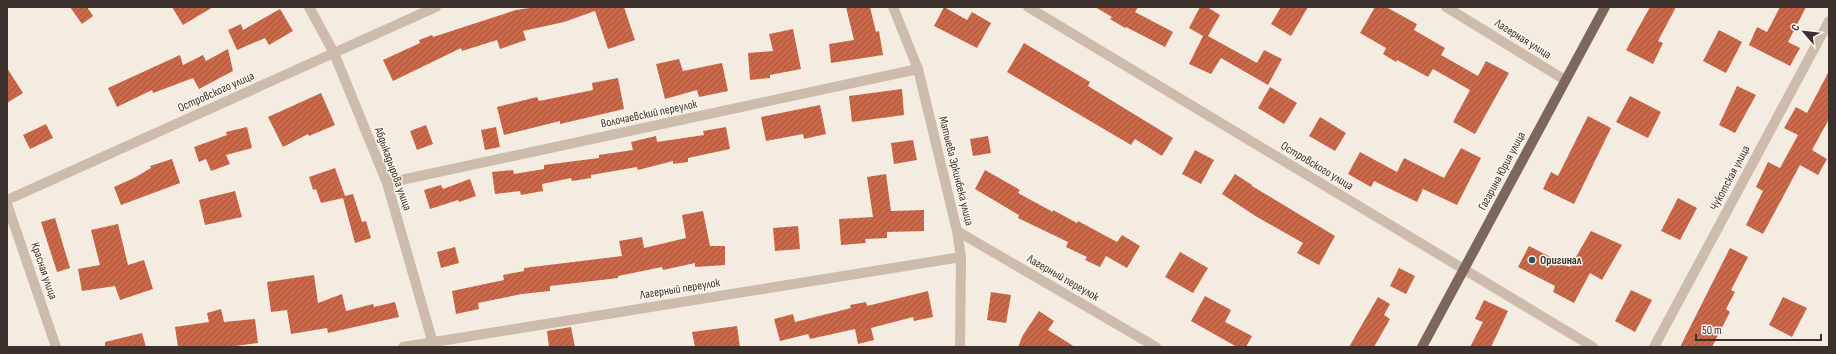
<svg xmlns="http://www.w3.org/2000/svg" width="1836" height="354" viewBox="0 0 1836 354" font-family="'Sofia Sans Condensed',sans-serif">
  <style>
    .building { fill: url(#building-hatch) }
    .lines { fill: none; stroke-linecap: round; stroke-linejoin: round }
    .minor { stroke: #cdbbac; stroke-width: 10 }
    .major { stroke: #7d675c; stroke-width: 10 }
    .poi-dot { fill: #1f5a5e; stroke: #fbf5ee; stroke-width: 1.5 }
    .labels { text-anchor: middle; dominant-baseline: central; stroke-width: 3; stroke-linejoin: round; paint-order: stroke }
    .street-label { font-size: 12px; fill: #3b302b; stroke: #fbf5ee }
    .poi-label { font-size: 12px; font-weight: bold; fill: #3b302b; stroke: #fbf5ee; text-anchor: start }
  </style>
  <defs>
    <pattern id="building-hatch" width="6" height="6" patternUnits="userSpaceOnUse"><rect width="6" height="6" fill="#c8694b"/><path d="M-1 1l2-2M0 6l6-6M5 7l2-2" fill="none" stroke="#a4573f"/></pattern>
  </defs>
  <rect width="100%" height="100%" fill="#f4ebe1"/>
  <g class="building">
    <polygon points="70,7 87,7 93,16 82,24"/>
    <polygon points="172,7 213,7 183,25"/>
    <polygon points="536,7 624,7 635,40 608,49 595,11 564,22 523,31 526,40 500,49 497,40 462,51 461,48 393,81 383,60 420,43 419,40 432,35 433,37 516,10"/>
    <polygon points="846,7 870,7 876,32 879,31 883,55 831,63 829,44 854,40"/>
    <polygon points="944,7 967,20 972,12 991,23 977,48 934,26"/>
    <polygon points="1095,7 1138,7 1135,12 1173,32 1165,47 1126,27 1125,28 1110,19 1112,17"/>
    <polygon points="1200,7 1207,7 1220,15 1208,36 1257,63 1264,50 1282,59 1268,85 1221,58 1211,74 1189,64 1203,36 1189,28"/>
    <polygon points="1281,7 1308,7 1291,36 1271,24"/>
    <polygon points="1375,7 1386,7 1417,24 1414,30 1445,48 1441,55 1478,76 1486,61 1509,73 1475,134 1453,122 1470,90 1433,69 1428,77 1397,60 1396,62 1383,54 1386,48 1360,33"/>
    <polygon points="1650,7 1676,7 1658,41 1663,43 1653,64 1626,50"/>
    <polygon points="1780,7 1806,7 1788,42 1800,48 1790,66 1749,45 1757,27 1767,32"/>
    <polygon points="280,9 293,31 269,45 265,38 237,50 228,30 241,24 243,30"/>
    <polygon points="793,29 801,69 770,75 770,78 750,80 748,53 773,51 769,34"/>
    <polygon points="1719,30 1742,42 1726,73 1703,61"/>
    <polygon points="1024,43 1090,82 1088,86 1173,138 1162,156 1135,139 1131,145 1007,72"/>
    <polygon points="228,49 233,71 199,89 193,78 153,93 152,90 117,107 108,88 180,55 183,65 203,55 206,61"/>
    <polygon points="679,59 683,71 722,63 728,91 699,97 697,90 665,99 656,64"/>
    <polygon points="7,68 23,93 7,103"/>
    <polygon points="1829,71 1829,119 1812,150 1827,159 1818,175 1800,165 1763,234 1746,225 1763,191 1756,187 1768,162 1780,168 1798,135 1784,128 1796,107 1807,113"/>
    <polygon points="618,78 624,109 560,124 560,121 504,135 497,107 537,97 539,101 593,90 592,83"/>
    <polygon points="1737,86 1756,95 1735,133 1719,125"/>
    <polygon points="1270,87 1297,103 1284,124 1258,108"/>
    <polygon points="902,89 904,115 852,122 849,96"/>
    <polygon points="321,93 335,125 309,136 308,134 283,147 268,117"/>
    <polygon points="1630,96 1661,112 1648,138 1616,122"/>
    <polygon points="820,105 826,134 804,139 803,134 766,141 761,117"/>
    <polygon points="1588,116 1611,128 1574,204 1543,189 1551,172 1558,176"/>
    <polygon points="1320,117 1346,133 1335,151 1309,136"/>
    <polygon points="46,124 53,138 30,149 23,135"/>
    <polygon points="426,125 433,144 417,150 410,131"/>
    <polygon points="247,127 252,148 226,155 230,164 211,171 206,159 199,162 194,147 227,135 226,132"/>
    <polygon points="496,127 500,147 485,150 481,130"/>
    <polygon points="726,127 730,149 688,158 688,162 673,164 673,161 638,170 637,167 591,175 591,178 572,181 571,178 542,184 543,191 521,195 520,191 495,194 492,172 513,170 514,174 544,169 544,165 599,158 599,155 633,150 631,142 656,136 657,142 704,135 703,131"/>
    <polygon points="988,136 991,153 973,156 970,139"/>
    <polygon points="913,140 917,160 894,164 891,143"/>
    <polygon points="1461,148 1481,158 1457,205 1423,189 1417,202 1374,181 1371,187 1348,174 1360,152 1397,172 1404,158 1444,178"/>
    <polygon points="1195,150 1214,160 1201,184 1182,174"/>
    <polygon points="172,159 180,183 121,205 114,187 134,178 151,168 150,166"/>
    <polygon points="335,168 345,196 353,194 362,222 366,221 371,238 355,243 343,198 321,203 316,189 313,190 309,177"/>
    <polygon points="985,170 1020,190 1018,193 1053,212 1053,210 1077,223 1078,221 1117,242 1122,235 1140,246 1127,268 1106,256 1100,267 1085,260 1087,257 1066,247 1068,242 1018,218 1019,215 975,189"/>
    <polygon points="886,174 891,211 924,210 924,231 887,232 887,238 865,239 866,243 841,245 839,219 873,217 867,177"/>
    <polygon points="1235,174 1252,185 1252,186 1335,236 1319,265 1297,253 1303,243 1257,217 1222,194"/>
    <polygon points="470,179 476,196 459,202 458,200 430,209 424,190 441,185 443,189"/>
    <polygon points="235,191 242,217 205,225 199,200"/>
    <polygon points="1678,198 1697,208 1680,240 1661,231"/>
    <polygon points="703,211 710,246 725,246 725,265 695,267 695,263 663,270 662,267 618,276 618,278 550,286 550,291 522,294 478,303 479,309 456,314 452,291 504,280 503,275 524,271 524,268 622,256 619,241 642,237 644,248 686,238 682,215"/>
    <polygon points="55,218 70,268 57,272 41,222"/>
    <polygon points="118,224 128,265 144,260 153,289 120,300 115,286 82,291 78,269 100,265 91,230"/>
    <polygon points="798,226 800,249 775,251 773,228"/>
    <polygon points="1591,231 1622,245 1602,280 1590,273 1574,303 1553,292 1555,286 1518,267 1529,246 1570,267"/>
    <polygon points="455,247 459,263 441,268 437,252"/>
    <polygon points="1730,248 1748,257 1731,290 1735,292 1726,309 1730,312 1712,347 1680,347"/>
    <polygon points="1180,252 1208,268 1193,293 1165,277"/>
    <polygon points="1399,268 1415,276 1406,294 1390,286"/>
    <polygon points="314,275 318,303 342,294 346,311 373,304 374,307 395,302 399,317 328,333 327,328 291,334 287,310 271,312 267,282"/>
    <polygon points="1631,290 1652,300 1635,332 1615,321"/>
    <polygon points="928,291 933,317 914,321 913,317 871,328 874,340 858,344 855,329 810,339 808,334 780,341 774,319 793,314 795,322 851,308 850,305 866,302 867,306"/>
    <polygon points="991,292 1011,295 1006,323 987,320"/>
    <polygon points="1205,296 1231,310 1225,322 1252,336 1246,347 1237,347 1191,321"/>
    <polygon points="1378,297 1390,304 1384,315 1390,319 1374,347 1349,347"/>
    <polygon points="1783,297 1807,308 1792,337 1769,325"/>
    <polygon points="1484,300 1508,311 1491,347 1470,347 1483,322 1475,319"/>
    <polygon points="221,309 224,322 255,319 258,343 228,347 178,347 175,327 209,322 207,313"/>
    <polygon points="1039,311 1054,321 1048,330 1075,347 1018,347 1023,335"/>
    <polygon points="737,326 740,347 695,347 692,332"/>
    <polygon points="571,327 575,347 549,347 547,331"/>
    <polygon points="142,333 146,347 105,347 105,342"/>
  </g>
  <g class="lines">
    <g class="minor">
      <polyline points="309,7 334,53 387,183 434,347"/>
      <polyline points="893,7 918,69 957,231 961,257 960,347"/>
      <polyline points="1028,7 1593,347"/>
      <polyline points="1446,7 1565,80"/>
      <polyline points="387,183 918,69"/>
      <polyline points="7,200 436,7"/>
      <polyline points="7,204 56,347"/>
      <polyline points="957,231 1156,347"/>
      <polyline points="403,347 961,257"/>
      <polyline points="1654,347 1829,21"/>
    </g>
    <polyline class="major" points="1422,347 1605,7"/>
  </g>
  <circle class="poi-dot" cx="1532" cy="260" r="4"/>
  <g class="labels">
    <g class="street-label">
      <text transform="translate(1523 39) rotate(32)">Лагерная улица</text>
      <text transform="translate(216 92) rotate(-24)">Островского улица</text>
      <text transform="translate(649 114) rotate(-12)">Волочаевский переулок</text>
      <text transform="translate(1317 166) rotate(31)">Островского улица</text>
      <text transform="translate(393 169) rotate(70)">Абдыкадырова улица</text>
      <text transform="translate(956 171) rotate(76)">Матыева Эркинбека улица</text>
      <text transform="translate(1502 171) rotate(-62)">Гагарина Юрия улица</text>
      <text transform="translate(1730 178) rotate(-62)">Чукотская улица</text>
      <text transform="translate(44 271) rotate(71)">Красная улица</text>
      <text transform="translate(1063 278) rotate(30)">Лагерный переулок</text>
      <text transform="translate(680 289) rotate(-9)">Лагерный переулок</text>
    </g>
    <g class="poi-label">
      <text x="1540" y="260">Оригинал</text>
    </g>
  </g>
  <rect width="1836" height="354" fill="none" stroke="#3b302b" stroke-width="16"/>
  <g transform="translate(1804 32) rotate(298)" stroke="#fbf5ee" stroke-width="3" paint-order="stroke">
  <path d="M0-3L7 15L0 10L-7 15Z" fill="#3b302b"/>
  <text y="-6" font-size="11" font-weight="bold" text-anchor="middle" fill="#3b302b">С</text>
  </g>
  <path d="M1696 334v6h125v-6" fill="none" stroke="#3b302b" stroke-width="2"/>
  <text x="1702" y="334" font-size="12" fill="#3b302b" stroke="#fbf5ee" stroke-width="3" paint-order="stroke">50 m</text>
</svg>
